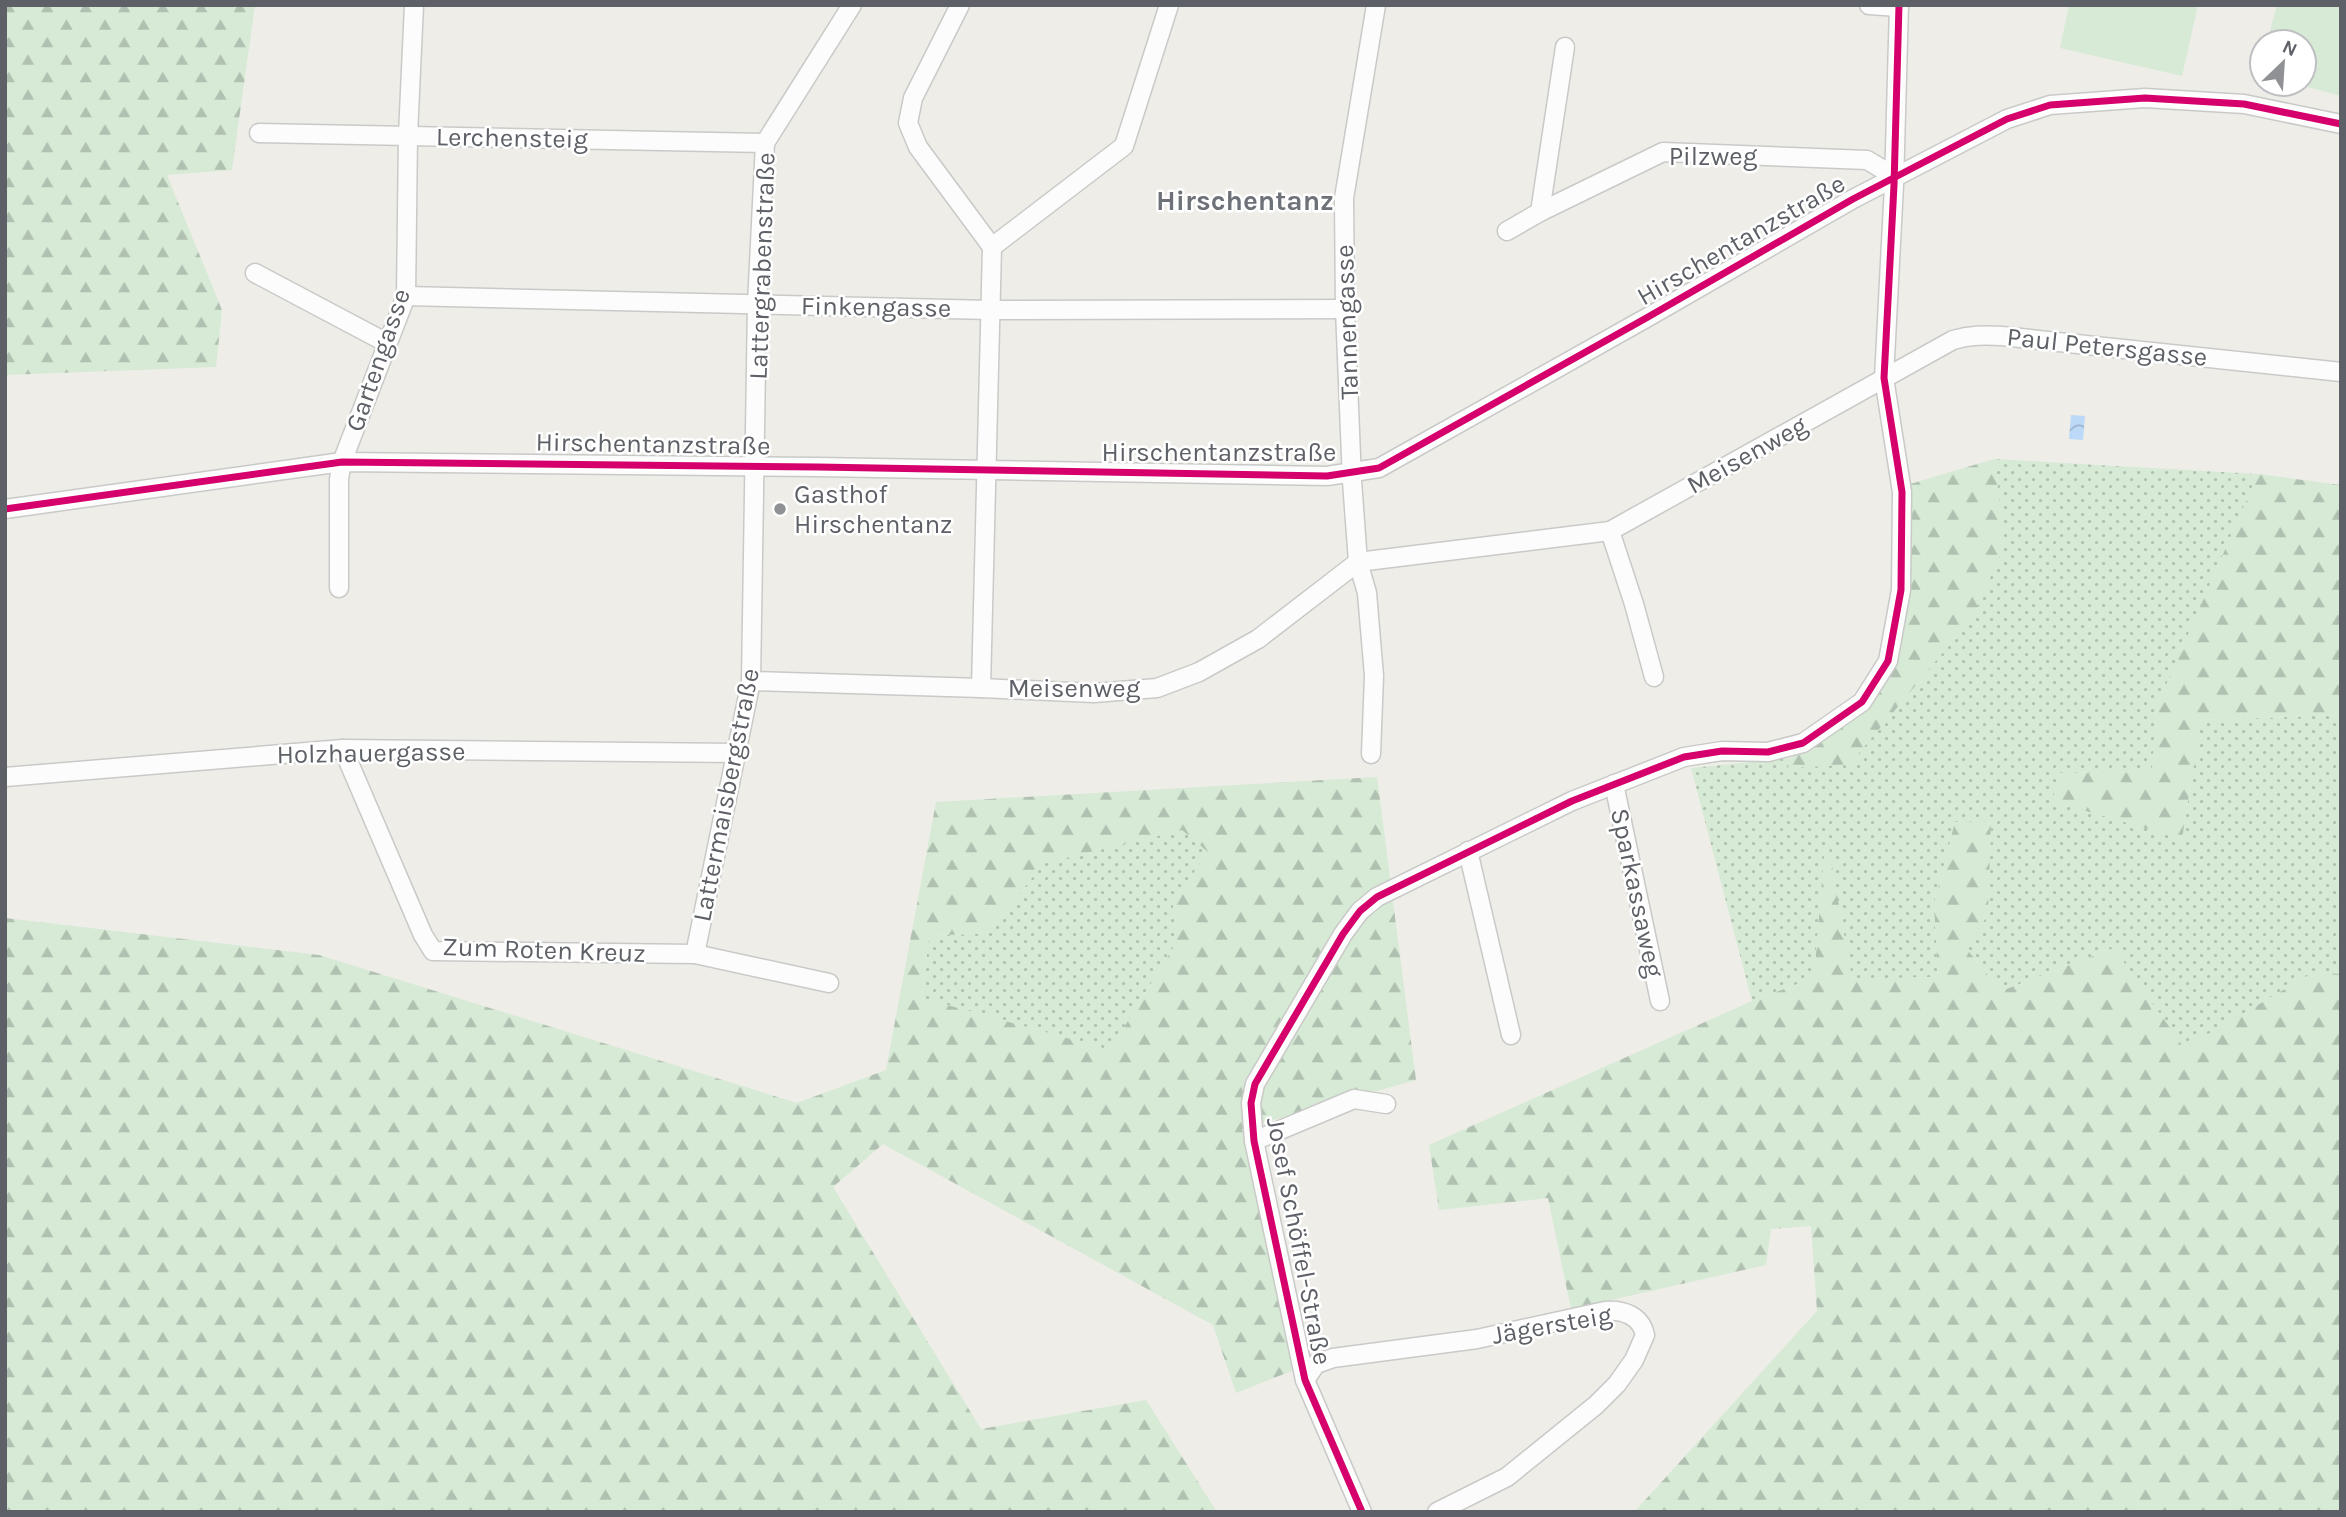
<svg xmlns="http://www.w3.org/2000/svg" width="2346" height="1517" viewBox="0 0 2346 1517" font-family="Karla,sans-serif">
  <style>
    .grass { fill: url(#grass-dots) }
    .forest { fill: url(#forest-firs); fill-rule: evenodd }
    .pitch { fill: #d6ead5 }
    .water { fill: url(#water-waves) }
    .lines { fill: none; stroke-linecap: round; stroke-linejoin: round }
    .minor-casing { stroke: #c9cac8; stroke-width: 21 }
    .minor { stroke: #fcfcfc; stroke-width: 18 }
    .cycleway-casing { stroke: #fff; stroke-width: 11 }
    .cycleway { stroke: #d6006c; stroke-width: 7 }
    .poi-dot { fill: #909194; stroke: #fff; stroke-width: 2.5 }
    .labels { text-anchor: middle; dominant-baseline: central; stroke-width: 5; stroke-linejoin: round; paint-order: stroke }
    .street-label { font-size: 26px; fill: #5d6066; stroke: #fff }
    .poi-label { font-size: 26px; fill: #5d6066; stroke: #fff; text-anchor: start }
    .neighbourhood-label { font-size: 28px; font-weight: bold; fill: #6e7278; stroke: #fff }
  </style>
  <defs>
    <pattern id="grass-dots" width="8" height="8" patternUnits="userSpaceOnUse" patternTransform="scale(1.75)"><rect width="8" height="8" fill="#d6ead5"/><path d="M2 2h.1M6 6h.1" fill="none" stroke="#b1c1b1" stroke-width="1.8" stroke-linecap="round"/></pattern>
    <pattern id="forest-firs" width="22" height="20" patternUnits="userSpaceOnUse" patternTransform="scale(1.75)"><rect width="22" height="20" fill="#d6ead5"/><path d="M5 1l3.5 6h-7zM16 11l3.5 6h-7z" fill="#b1c1b1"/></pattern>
    <pattern id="water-waves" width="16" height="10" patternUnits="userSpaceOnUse" patternTransform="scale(1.75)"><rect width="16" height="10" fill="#bcd9f8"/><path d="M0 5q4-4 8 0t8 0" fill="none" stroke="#9cb3cd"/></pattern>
  </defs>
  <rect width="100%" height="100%" fill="#eeede8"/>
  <g class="grass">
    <polygon points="1994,459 2258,474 2157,706 2152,772 2060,773 2182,839 2201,720 2341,715 2341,974 2314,972 2183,1049 2114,948 2001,991 1965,947 1988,915 1991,822 1956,822 1934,903 1938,977 1852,979 1826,836 1814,978 1752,1001 1691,768 1791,758 1788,768 2005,545"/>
    <polygon points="1182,830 1208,852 1173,903 1176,943 1110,1050 922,998 929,936 987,933 1044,863"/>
  </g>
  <g class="forest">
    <polygon points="5,5 255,5 232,170 167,175 222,310 216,367 5,375"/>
    <polygon points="1994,459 2005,545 1972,618 1849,765 1788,768 1791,758 1864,709 1890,670 1908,601 1907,485"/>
    <polygon points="2258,474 2341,485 2341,715 2201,720 2182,839 2052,801 2060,773 2152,772 2157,706"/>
    <path d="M1377 777 1416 1080 1242 1129 1294 1370 1236 1393 1213 1325 883 1144 833 1187 981 1429 1146 1400 1217 1512H5V918L319 955 797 1103 886 1070 936 802ZM1182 830 1208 852 1173 903 1176 943 1110 1050 922 998 929 936 987 933 1044 863Z"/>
    <polygon points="1991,821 1988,915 1965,947 2001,991 2114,948 2184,1048 2314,972 2341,974 2341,1512 1632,1512 1637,1509 1817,1311 1811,1226 1771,1229 1766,1265 1571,1309 1548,1198 1439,1210 1429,1145 1752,1001 1814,978 1826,832 1852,979 1938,977 1934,903 1955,822"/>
  </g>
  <g class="pitch">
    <polygon points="2069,5 2198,5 2182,76 2060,48"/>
    <polygon points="2277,5 2341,6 2341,96 2297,84 2304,84 2304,42 2267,42"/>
  </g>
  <polygon class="water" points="2071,415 2085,416 2083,440 2069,439"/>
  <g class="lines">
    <defs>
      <g id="minor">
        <polyline points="960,5 913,98 908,123 918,147 992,247 981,688"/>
        <polyline points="1869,5 1899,7"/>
        <polyline points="259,133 765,143"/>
        <polyline points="1540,212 1565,47"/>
        <polyline points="1507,231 1540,212 1663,152 1867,160 1894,176"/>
        <polyline points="992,247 1124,146 1169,5"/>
        <polyline points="255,273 387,343"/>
        <polyline points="406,296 990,310 1345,309"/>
        <polyline points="5,509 342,462 818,467 1327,476 1379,468 1648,317 1853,199 2007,119 2050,105 2145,98 2244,104 2341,124"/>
        <polyline points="1610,531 1634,604 1654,677"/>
        <polyline points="339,588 339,479 342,462 406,296 408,135 414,5"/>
        <path d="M751 681 981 688 1094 693 1157 688 1199 672 1258 639 1358 562 1610 531 1953 340C1970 335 1984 335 2002 336L2341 372"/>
        <polyline points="343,749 423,935 433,951 695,954 829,983"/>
        <polyline points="1371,754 1374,676 1367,593 1358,562 1352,481 1345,309 1344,198 1376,5"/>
        <polyline points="5,777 343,749 738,753"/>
        <polyline points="1614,784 1660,1001"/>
        <polyline points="1468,851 1511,1035"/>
        <polyline points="695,954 751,681 757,304 765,143 852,5"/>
        <polyline points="1254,1141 1354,1099 1386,1104"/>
        <path d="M1305 1380 1316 1364 1333 1358 1477 1339 1605 1311C1623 1309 1641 1316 1645 1335L1634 1360 1617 1384 1596 1405 1507 1477 1437 1512"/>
        <polyline points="1362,1512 1305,1380 1254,1141 1251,1103 1255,1084 1343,934 1360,911 1377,897 1572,801 1684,757 1722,751 1768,752 1803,743 1862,702 1888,661 1901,590 1902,492 1884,378 1894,185 1899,5"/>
      </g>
    </defs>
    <use href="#minor" class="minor-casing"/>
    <use href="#minor" class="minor"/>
    <defs>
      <g id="cycleway">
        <polyline points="5,509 342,462 818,467 1327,476 1379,468 1648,317 1853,199 2007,119 2050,105 2145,98 2244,104 2341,124"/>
        <polyline points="1362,1512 1305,1380 1254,1141 1251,1103 1255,1084 1343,934 1360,911 1377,897 1572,801 1684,757 1722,751 1768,752 1803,743 1862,702 1888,661 1901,590 1902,492 1884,378 1894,185 1899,5"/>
      </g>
    </defs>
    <use href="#cycleway" class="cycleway-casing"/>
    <use href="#cycleway" class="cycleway"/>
  </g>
  <circle class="poi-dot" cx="780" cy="509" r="7"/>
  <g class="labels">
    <g class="street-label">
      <text transform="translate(512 138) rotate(1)">Lerchensteig</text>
      <text x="1713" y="156">Pilzweg</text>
      <text transform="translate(1741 240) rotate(-30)">Hirschentanzstraße</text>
      <text transform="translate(762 266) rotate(-88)">Lattergrabenstraße</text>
      <text transform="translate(876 307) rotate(1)">Finkengasse</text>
      <text transform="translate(1347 322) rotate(-92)">Tannengasse</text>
      <text transform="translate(2107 347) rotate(6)">Paul Petersgasse</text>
      <text transform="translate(378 360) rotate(-71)">Gartengasse</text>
      <text transform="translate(653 444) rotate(1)">Hirschentanzstraße</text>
      <text x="1219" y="452">Hirschentanzstraße</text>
      <text transform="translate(1747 455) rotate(-29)">Meisenweg</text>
      <text x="1074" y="688">Meisenweg</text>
      <text transform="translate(371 753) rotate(-1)">Holzhauergasse</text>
      <text transform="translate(726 795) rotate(-79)">Lattermaisbergstraße</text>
      <text transform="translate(1637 893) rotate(78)">Sparkassaweg</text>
      <text transform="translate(544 950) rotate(2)">Zum Roten Kreuz</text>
      <text transform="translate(1299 1241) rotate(79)">Josef Schöffel-Straße</text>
      <text transform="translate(1552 1325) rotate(-10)">Jägersteig</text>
    </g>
    <g class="poi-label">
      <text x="794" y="494">Gasthof<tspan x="794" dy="30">Hirschentanz</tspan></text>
    </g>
    <g class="neighbourhood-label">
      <text x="1245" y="200">Hirschentanz</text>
    </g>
  </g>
  <rect width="2346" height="1517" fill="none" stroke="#5d6066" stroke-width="14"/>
  <g transform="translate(2283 63) rotate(25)"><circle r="33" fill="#ffffff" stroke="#bebfc2" stroke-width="2"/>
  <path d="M0-5L12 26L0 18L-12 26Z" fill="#909194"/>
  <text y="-10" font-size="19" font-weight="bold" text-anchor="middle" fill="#5d6066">N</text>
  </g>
</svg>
